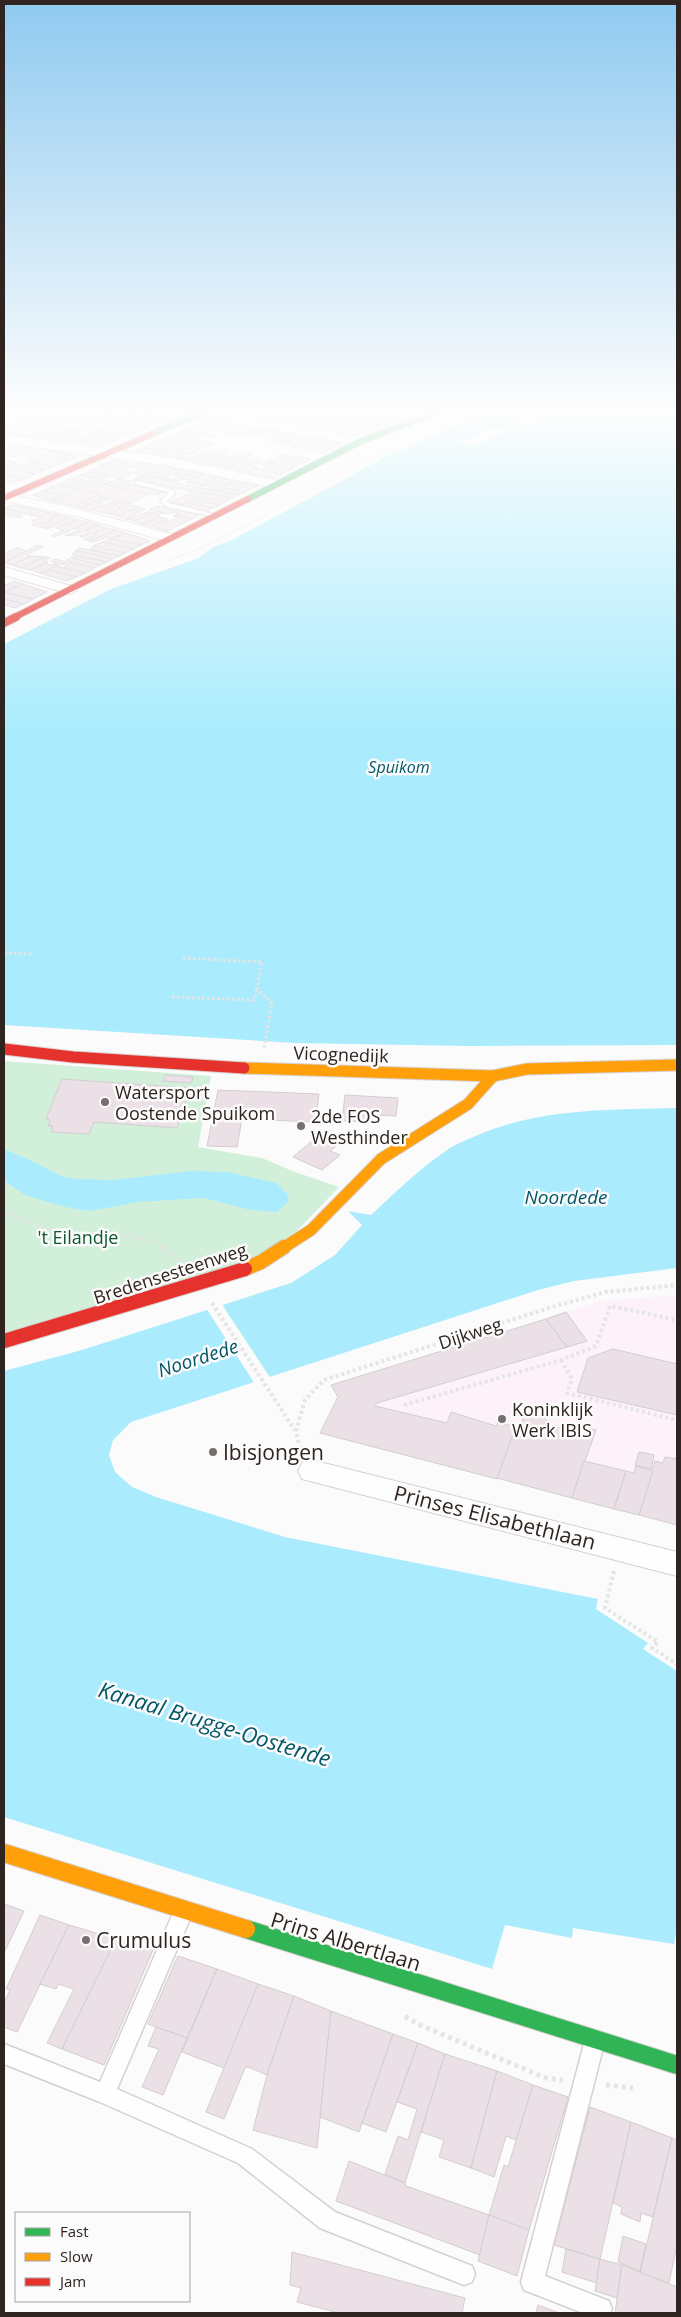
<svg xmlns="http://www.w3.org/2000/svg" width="681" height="2317" viewBox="0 0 681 2317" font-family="'Open Sans',sans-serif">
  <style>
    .education { fill: #fdf2fa }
    .green { fill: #d2f0d9 }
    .water { fill: #aaecfd; fill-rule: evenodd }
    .pier { fill: #fbfbfb }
    .building { fill: #ece0e7; stroke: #d2cdd1 }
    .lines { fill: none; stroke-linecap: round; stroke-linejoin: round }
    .lane-casing { stroke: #d6d0ce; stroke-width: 3 }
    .street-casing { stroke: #d6d0ce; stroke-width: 2 }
    .fast-far1-casing { stroke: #d6d0ce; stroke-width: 8 }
    .fast-casing { stroke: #d6d0ce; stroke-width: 20 }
    .slow-far2-casing { stroke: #d6d0ce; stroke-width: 13 }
    .slow-far1-casing { stroke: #d6d0ce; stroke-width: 16 }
    .slow-casing { stroke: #d6d0ce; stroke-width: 20 }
    .jam-far3-casing { stroke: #d6d0ce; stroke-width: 8 }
    .jam-far2-casing { stroke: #d6d0ce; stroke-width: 10 }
    .jam-far1-casing { stroke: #d6d0ce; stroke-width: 13 }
    .jam-casing { stroke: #d6d0ce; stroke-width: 16 }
    .path-far3 { stroke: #e5e5e5; stroke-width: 2; stroke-dasharray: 1 1; stroke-linecap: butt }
    .path-far2 { stroke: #e5e5e5; stroke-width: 3; stroke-dasharray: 2.5 2.5; stroke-linecap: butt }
    .path-far1 { stroke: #e5e5e5; stroke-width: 4; stroke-dasharray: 3 3; stroke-linecap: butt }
    .path { stroke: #e5e5e5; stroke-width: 5; stroke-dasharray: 4 4; stroke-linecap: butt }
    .lane { fill: #fefefe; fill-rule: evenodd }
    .street { fill: #fefefe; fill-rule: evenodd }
    .fast-far1 { stroke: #30b455; stroke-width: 6 }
    .fast { stroke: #30b455; stroke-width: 18 }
    .slow-far2 { stroke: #ff9f0a; stroke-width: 11 }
    .slow-far1 { stroke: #ff9f0a; stroke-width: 14 }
    .slow { stroke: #ff9f0a; stroke-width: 18 }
    .jam-far3 { stroke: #e5322d; stroke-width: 6 }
    .jam-far2 { stroke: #e5322d; stroke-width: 8 }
    .jam-far1 { stroke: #e5322d; stroke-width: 11 }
    .jam { stroke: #e5322d; stroke-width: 14 }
    .poi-dot { fill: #766f6c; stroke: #fbfbfb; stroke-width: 2 }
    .labels { text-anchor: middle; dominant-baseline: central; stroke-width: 5; stroke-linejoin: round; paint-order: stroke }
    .far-water-label { font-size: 16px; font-style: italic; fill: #015767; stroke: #fbfbfb }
    .street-label { font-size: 18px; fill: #2f241f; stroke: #fbfbfb }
    .poi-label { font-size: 18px; fill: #2f241f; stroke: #fbfbfb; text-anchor: start }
    .park-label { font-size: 18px; fill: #0f582d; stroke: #fbfbfb }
    .water-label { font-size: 19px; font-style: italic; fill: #015767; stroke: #fbfbfb }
    .near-poi-label { font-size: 21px; fill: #2f241f; stroke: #fbfbfb; text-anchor: start }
    .near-street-label { font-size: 21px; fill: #2f241f; stroke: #fbfbfb }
    .near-water-label { font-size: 22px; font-style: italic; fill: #015767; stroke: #fbfbfb }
  </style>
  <rect width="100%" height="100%" fill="#fbfbfb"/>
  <g class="education">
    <polygon points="276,408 378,408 401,419 356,437 255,417"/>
    <polygon points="677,1295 677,1525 320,1433 338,1397 331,1385 601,1301"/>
  </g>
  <polygon class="green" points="4,1061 211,1076 198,1147 262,1158 295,1172 339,1187 295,1233 238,1267 4,1334"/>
  <g class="water">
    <path d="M504 408H564L548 410 518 419 515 422 521 426 582 409 579 408H677V1045L467 1046 295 1043 4 1025V644L111 589 199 558 213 547 228 542 377 462C387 455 397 452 409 447 440 433 471 418 504 408ZM491 427 509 430 473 446 454 442 469 439Z"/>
    <path d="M677 1108V1268L574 1281 538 1290 131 1422 113 1440 109 1455 115 1472 132 1487 156 1497 285 1537 598 1599 596 1609 648 1643 643 1649 677 1671V1927L674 1944 573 1928 572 1938 505 1925 492 1969 4 1817V1371L82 1350 291 1283 335 1255 362 1225 348 1211 371 1215C396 1192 421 1167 450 1148 458 1143 469 1139 478 1135 541 1108 609 1110 677 1108Z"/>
    <polygon points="4,1149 30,1160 61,1176 77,1179 113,1180 190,1171 228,1172 276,1183 288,1195 289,1201 277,1212 250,1210 204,1198 138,1202 90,1211 65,1207 25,1195 4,1181"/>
  </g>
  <polygon class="pier" points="221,1303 271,1379 255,1384 206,1308"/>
  <g class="building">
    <polygon points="67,408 79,408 62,418 51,417"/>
    <polygon points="91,408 105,408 92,414 78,416"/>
    <polygon points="105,408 119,408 109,413 98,412"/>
    <polygon points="119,408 135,408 125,415 129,415 124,418 114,414 110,416 106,416"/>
    <polygon points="135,408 144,410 132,416 125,415"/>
    <polygon points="276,408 326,409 382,421 394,416 401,419 381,426 362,422 339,433 311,428 329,419 300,413 280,422 255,417"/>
    <polygon points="239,409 255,414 259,415 255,417 229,412"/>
    <polygon points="144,410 153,411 141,418 132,416"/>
    <polygon points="153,411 168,413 177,414 168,418 148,414"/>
    <polygon points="148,414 168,418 159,422 141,418"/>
    <polygon points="26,415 62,418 72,419 67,422 22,418"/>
    <polygon points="110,416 151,425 142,429 127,426 131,424 117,421 112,423 98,420"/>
    <polygon points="134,417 141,418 159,422 151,425 130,419"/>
    <polygon points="72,419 89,422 93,419 98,420 88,426 67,422"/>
    <polygon points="208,419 211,419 221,421 212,425 199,423"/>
    <polygon points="221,421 241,424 232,429 212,425"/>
    <polygon points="29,422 84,428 80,431 25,425"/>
    <polygon points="21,423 26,424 9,434 4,434 4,431 11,426 16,426"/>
    <polygon points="113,423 116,424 142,429 135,432 107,426"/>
    <polygon points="199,423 212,425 232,429 226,432 215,430 203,433 184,430"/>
    <polygon points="241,424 250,426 233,435 224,433 232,432 236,429 232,429"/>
    <polygon points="376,425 381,426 356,437 351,435"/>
    <polygon points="88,426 91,427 128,435 121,438 89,428 82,429"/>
    <polygon points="109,426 135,432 128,435 105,428"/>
    <polygon points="250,426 260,428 240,435 245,435 242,437 233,435"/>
    <polygon points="21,428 41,430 30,437 9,434"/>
    <polygon points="260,428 270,429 260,434 245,435"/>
    <polygon points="42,429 55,430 42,438 30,437"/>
    <polygon points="82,429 87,430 77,436 81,437 73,442 63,441"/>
    <polygon points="270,429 279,431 265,438 258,435"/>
    <polygon points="55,430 77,433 63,441 42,438"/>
    <polygon points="184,430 204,434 216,436 212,438 178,433"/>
    <polygon points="90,431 100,433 83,443 73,442 83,435 88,436 92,433 88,433"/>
    <polygon points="279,431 289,433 274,440 272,439 274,438 268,437"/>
    <polygon points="178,433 199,437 193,439 215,443 211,445 169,436"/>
    <polygon points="289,433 299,435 286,441 271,441"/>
    <polygon points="105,434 121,438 101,446 83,443 96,435"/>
    <polygon points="299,435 307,436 284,445 278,444"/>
    <polygon points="169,436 211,445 207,447 186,444 162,439"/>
    <polygon points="307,436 317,438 296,448 290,447"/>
    <polygon points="317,438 342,443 328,450 302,445"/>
    <polygon points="162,439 181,443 190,445 187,447 155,442"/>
    <polygon points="155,442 169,445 177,447 170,450 148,445"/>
    <polygon points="14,444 23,445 4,457 4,450"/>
    <polygon points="23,445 33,446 15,457 9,456"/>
    <polygon points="148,445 170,450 164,452 142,448"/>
    <polygon points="33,446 43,448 30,456 19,454"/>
    <polygon points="307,446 308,446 328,450 322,453 303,448"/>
    <polygon points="186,447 191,448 183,452 187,453 177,458 168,457"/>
    <polygon points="200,447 201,448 188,454 206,452 189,461 177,458"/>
    <polygon points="142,448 164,452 158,455 135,451"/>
    <polygon points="174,448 183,449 168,457 158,455"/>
    <polygon points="53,449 84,453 76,457 48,452"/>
    <polygon points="211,450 216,451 198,462 189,461"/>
    <polygon points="220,451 227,453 216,458 221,459 209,465 198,462"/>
    <polygon points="57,453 59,454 76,457 69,460 53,456"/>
    <polygon points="246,453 252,454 239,460 243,461 228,468 218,466"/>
    <polygon points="40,454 53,456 69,460 52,467 27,459 31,455"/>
    <polygon points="236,455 241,456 218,466 209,465 225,457 231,458"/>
    <polygon points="281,455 292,457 295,456 311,459 305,462 279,456"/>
    <polygon points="279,456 305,462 299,465 276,458"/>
    <polygon points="4,458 10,460 8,461 45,470 35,474 4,467"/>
    <polygon points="118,458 130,460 113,469 100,466"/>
    <polygon points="249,458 255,459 237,470 228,468"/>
    <polygon points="273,459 274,460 271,461 299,465 293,468 266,462"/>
    <polygon points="130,460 140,462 122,471 113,469"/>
    <polygon points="258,460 262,461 252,466 257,467 246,472 237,470"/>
    <polygon points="31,462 35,463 52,467 45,470 27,464"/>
    <polygon points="140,462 150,464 140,469 130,467"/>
    <polygon points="266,462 293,468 287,471 271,467 274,466 269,465 260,465"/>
    <polygon points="150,464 159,465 141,475 132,473 144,469 140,469"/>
    <polygon points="159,465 167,467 140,480 134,479 152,472 148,472"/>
    <polygon points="100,466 113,469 132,473 122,478 123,479 88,472"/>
    <polygon points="4,467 35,474 23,479 4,475"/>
    <polygon points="167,467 176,469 159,477 147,477"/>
    <polygon points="267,467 271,467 287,471 281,474 261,470"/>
    <polygon points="254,468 261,470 281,474 272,479 246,472"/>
    <polygon points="176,469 185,470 166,477 170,478 164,480 155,478"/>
    <polygon points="185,470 194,472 174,482 164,480 175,479 173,479 178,476 175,475"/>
    <polygon points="88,472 109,476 106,477 109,478 95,478 80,475"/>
    <polygon points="194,472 203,474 192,479 178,480"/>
    <polygon points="203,474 218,477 202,485 186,482"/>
    <polygon points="4,475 23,479 15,483 4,480"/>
    <polygon points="80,475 95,478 112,482 105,485 102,484 108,483 103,481 98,484 73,478"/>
    <polygon points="147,477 151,477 211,490 182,505 170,502 190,493 189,491 140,480"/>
    <polygon points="218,477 226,479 215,485 199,486"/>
    <polygon points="73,478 102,484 150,494 129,504 96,496 101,494 59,484"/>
    <polygon points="119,479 132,481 127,484 165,492 157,495 105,485"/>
    <polygon points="226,479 234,481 215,488 218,489 215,490 207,489"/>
    <polygon points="234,481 239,482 258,486 251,489 227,484"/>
    <polygon points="59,484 78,489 62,496 43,491"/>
    <polygon points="227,484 251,489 245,492 221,487"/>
    <polygon points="78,489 101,494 75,506 51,501"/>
    <polygon points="206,489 207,489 239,495 232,498 214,493 206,493 211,490"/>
    <polygon points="218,489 230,489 245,492 239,495 215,490"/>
    <polygon points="43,491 62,496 51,501 33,495"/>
    <polygon points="206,493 211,494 232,498 226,502 199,496"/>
    <polygon points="199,496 226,502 220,505 204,502 206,500 193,499"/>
    <polygon points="100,497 104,498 82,508 75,506 91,498 95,500"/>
    <polygon points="104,498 108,499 99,503 103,504 91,510 82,508"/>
    <polygon points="116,501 122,502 100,512 91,510"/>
    <polygon points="190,501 204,502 220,505 213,508 186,503"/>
    <polygon points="122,502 129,504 117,508 121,509 109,514 100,512"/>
    <polygon points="186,503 213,508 206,512 179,506"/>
    <polygon points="13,505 33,509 50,513 40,517 29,515 33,513 24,514 4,508"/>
    <polygon points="130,505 139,507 117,516 109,514"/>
    <polygon points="157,506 177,510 169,514 149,510"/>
    <polygon points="139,507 145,509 126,519 117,516"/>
    <polygon points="4,508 21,513 16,515 23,516 18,518 4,515"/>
    <polygon points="177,510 199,515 192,519 176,515 179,514 173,512"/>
    <polygon points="158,511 163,513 156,516 159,517 142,524 134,521"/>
    <polygon points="148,512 154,513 134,521 126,519"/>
    <polygon points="50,513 60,515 36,526 31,525 37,522 32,521"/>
    <polygon points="60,515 69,517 44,528 39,527"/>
    <polygon points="176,515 192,519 167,531 151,526 163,521 167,522 177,517 173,516"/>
    <polygon points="69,517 78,520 64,525 60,524 47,529 43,528"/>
    <polygon points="159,517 168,519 151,526 142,524"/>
    <polygon points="78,520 89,522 55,537 51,536 64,530 56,528"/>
    <polygon points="89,522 98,525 72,536 65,535 80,530 75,528"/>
    <polygon points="98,525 107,528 83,537 79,536 89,532 85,530"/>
    <polygon points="107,528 116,530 89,541 84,539 98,534 94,533"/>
    <polygon points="116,530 126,533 110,539 107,537 94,542 89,541"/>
    <polygon points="126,533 150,541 141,545 110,539"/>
    <polygon points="110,539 141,545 133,549 103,542"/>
    <polygon points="103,542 133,549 125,553 107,549 110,547 106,546 102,548 93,546"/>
    <polygon points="37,545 43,547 26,555 32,556 12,565 4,563"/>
    <polygon points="96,546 107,549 125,553 119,556 90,549"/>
    <polygon points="17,547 26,551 4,562 4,554"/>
    <polygon points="79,548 95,551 119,556 113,559 75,551"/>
    <polygon points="79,551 113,559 107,562 72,554"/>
    <polygon points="32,556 45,557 21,568 12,565"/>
    <polygon points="74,556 88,558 107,562 100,565 71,558"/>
    <polygon points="45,557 50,558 44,561 48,562 31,570 21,568"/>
    <polygon points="71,558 100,565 94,568 66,560"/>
    <polygon points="55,559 66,562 40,573 31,570 46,563 50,565 57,563 51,561"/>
    <polygon points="66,562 76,564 94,568 85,573 63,568 68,565 62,564"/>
    <polygon points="57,566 63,568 85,573 77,577 48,570"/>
    <polygon points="48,570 77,577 66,581 40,573"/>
    <polygon points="14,581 23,584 4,592 4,586"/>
    <polygon points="23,584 47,592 33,599 4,592"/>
    <polygon points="4,592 33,599 24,604 4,599"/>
    <polygon points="4,599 24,604 15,608 4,605"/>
    <polygon points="165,1075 193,1077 191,1083 163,1081"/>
    <polygon points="62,1079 190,1088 177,1128 94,1122 89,1134 51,1132 53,1126 48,1126 50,1120 46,1119"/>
    <polygon points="218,1090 319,1094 315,1122 242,1119 237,1147 207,1146"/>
    <polygon points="345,1095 398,1098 396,1116 373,1115 373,1122 342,1121"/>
    <polygon points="319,1135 339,1144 330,1151 340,1155 322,1170 293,1157"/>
    <polygon points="566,1312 587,1341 567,1347 546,1319"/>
    <polygon points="546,1319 567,1347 377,1403 375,1406 447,1423 451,1412 496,1426 498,1422 516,1427 497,1479 320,1433 338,1397 331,1385"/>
    <polygon points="613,1349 677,1364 677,1415 577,1392 588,1358"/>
    <polygon points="525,1412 544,1417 551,1426 561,1428 573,1424 596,1430 572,1498 497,1478 516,1427 520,1428"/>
    <polygon points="639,1452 654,1455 651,1469 635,1465"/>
    <polygon points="665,1457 677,1459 677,1525 639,1515 655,1461 663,1463"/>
    <polygon points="584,1461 626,1471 614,1509 572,1498"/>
    <polygon points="636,1466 653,1471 639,1515 614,1509 626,1471 634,1473"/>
    <polygon points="4,1904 24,1911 4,1953"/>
    <polygon points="40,1915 69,1925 17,2032 4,2027 4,2003 10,1990 6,1989"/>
    <polygon points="69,1925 116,1939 62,2049 47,2043 74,1989 58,1984 56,1989 40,1984"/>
    <polygon points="116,1939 153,1950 104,2065 62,2049"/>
    <polygon points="178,1956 217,1969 187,2038 148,2024"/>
    <polygon points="217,1969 258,1984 224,2068 182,2052"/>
    <polygon points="258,1984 294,1996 267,2075 248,2067 245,2068 224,2119 206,2112"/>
    <polygon points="294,1996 331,2011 317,2148 253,2130 267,2075"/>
    <polygon points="331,2011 393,2034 359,2132 320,2117"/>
    <polygon points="156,2027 187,2038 163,2095 142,2087 159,2049 148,2046"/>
    <polygon points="393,2034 418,2043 386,2132 362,2123"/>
    <polygon points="418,2043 445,2054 405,2183 385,2174 398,2136 408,2140 417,2109 397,2102"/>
    <polygon points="445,2054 497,2071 471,2168 439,2157 444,2140 421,2132"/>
    <polygon points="497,2071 533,2085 516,2140 506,2136 494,2177 471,2168"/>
    <polygon points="533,2085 568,2097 529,2230 489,2215 504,2165 508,2167"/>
    <polygon points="590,2107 631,2122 600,2259 554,2245"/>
    <polygon points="631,2122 672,2138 653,2217 641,2213 640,2222 621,2214 622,2207 613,2203"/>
    <polygon points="672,2138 677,2140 677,2245 669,2283 640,2273"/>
    <polygon points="349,2161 405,2183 406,2186 489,2215 480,2255 336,2201"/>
    <polygon points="489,2215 529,2230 517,2276 478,2261"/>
    <polygon points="623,2236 646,2244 640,2271 618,2262"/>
    <polygon points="566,2249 600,2259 597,2283 562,2272"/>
    <polygon points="292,2252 465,2298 462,2313 339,2313 297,2302 301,2288 290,2285"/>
    <polygon points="600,2259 622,2265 617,2298 595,2291"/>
    <polygon points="622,2265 677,2287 677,2313 615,2313"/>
    <polygon points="538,2305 559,2313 536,2313"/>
  </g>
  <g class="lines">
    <defs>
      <g id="lane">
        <polygon points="25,418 80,424 83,426 80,428 26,422 16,427 11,426"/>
        <polygon points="137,481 174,490 175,494 167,501 172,504 218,515 215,517 168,507 160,501 169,492 135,484 134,483"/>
        <polygon points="183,1903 190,1906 193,1912 117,2089 252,2149 335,2212 472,2266 475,2274 472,2282 464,2285 320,2228 238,2163 100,2102 4,2064 4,2044 100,2082 176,1906"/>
        <polygon points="594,2034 601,2037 604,2044 545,2276 609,2301 612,2309 610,2313 583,2313 524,2290 521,2282 584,2044 587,2037"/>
      </g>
      <g id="street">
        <polygon points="157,408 182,408 361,437 367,441 361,445 163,411"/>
        <polygon points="388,408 404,408 425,418 419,421 415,420"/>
        <polygon points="4,435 166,457 275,480 281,484 275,488 166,465 4,443"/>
        <polygon points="4,493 78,509 175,535 177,538 170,542 76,516 4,501"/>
        <polygon points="4,567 75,587 77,590 70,594 4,575"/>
        <polygon points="312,1460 677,1552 677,1576 302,1479 298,1471 302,1463"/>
      </g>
      <g id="fast-far1">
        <polyline points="152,434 200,413 219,408"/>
        <polyline points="248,499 361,441 449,408"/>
      </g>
      <polyline id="fast" points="246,1929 677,2065"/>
      <g id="slow-far2">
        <polyline points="244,1068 493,1076 527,1069 677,1065"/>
        <polyline points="283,1248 311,1230 381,1159 468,1104 493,1076"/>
      </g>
      <polyline id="slow-far1" points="245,1269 261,1262 284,1247"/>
      <polyline id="slow" points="4,1853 246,1929"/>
      <g id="jam-far3">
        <polyline points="4,498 152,434"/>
        <polyline points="13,618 248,499"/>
      </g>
      <polyline id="jam-far2" points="4,623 16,617"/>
      <polyline id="jam-far1" points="4,1049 73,1057 244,1068"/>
      <polyline id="jam" points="4,1341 245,1269"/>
    </defs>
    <use href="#lane" class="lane-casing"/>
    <use href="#street" class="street-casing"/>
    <use href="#fast-far1" class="fast-far1-casing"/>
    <use href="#fast" class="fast-casing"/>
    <use href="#slow-far2" class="slow-far2-casing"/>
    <use href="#slow-far1" class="slow-far1-casing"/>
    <use href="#slow" class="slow-casing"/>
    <use href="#jam-far3" class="jam-far3-casing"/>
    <use href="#jam-far2" class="jam-far2-casing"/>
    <use href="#jam-far1" class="jam-far1-casing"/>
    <use href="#jam" class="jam-casing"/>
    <g class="path-far3">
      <polyline points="466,415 484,408"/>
      <polyline points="168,561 206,546 379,455"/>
    </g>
    <g class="path-far2">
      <polyline points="4,953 31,954"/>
      <polyline points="183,958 262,962 257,989 272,1003 264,1048"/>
      <polyline points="172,997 254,1000 257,989"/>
      <path d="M4 1213C26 1221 47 1229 70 1232 101 1236 136 1230 164 1248"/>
    </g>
    <g class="path-far1">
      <polyline points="162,1247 185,1266"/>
      <polyline points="212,1303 296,1432 301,1451"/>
      <polyline points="561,1360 572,1379 567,1393 677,1420"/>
      <polyline points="404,1405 561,1360 596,1346 610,1306 677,1320"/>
      <polyline points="296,1431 305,1400 324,1380 552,1307 606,1292 677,1285"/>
      <polyline points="614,1571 605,1608 658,1642 652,1648 677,1664"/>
    </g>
    <g class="path">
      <polyline points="405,2016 420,2025 546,2078 563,2080"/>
      <polyline points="606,2085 633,2088"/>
    </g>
    <use href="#lane" class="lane"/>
    <use href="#street" class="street"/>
    <use href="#fast-far1" class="fast-far1"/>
    <use href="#fast" class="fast"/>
    <use href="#slow-far2" class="slow-far2"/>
    <use href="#slow-far1" class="slow-far1"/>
    <use href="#slow" class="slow"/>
    <use href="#jam-far3" class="jam-far3"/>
    <use href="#jam-far2" class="jam-far2"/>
    <use href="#jam-far1" class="jam-far1"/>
    <use href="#jam" class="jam"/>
  </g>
  <linearGradient id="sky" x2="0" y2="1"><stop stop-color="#8fcaf0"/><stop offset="0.56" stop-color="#fdfdfd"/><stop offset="1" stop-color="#fdfdfd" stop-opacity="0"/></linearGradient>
  <rect width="681" height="732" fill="url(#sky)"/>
  <g class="poi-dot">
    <circle cx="105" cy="1102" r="5"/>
    <circle cx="301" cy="1126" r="5"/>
    <circle cx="502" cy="1419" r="5"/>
    <circle cx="213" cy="1452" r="5"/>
    <circle cx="86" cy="1940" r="5"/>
  </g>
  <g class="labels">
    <g class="far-water-label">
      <text x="399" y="767">Spuikom</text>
    </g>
    <g class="street-label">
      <text transform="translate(341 1054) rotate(2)">Vicognedijk</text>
      <text transform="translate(170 1273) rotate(-18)">Bredensesteenweg</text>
      <text transform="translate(470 1333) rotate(-18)">Dijkweg</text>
    </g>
    <g class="poi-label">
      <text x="115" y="1092">Watersport<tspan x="115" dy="21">Oostende Spuikom</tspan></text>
      <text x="311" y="1116">2de FOS<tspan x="311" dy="21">Westhinder</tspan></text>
      <text x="512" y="1409">Koninklijk<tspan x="512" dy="21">Werk IBIS</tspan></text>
    </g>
    <g class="park-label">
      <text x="78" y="1237">'t Eilandje</text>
    </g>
    <g class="water-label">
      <text x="566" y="1197">Noordede</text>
      <text transform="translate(198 1358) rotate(-18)">Noordede</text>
    </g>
    <g class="near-poi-label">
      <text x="223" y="1452">Ibisjongen</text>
      <text x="96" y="1940">Crumulus</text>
    </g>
    <g class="near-street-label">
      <text transform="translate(495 1517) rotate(14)">Prinses Elisabethlaan</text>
      <text transform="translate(346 1941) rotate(17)">Prins Albertlaan</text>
    </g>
    <g class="near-water-label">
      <text transform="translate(215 1723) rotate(17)">Kanaal Brugge-Oostende</text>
    </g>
  </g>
  <rect width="681" height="2317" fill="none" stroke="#2f241f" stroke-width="10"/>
  <rect x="15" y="2212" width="175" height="90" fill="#fbfbfb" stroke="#a9a5a3"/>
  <rect x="25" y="2228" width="25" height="8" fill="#30b455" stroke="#a9a5a3"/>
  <text x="60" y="2237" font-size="15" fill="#2f241f">Fast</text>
  <rect x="25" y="2253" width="25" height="8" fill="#ff9f0a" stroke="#a9a5a3"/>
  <text x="60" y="2262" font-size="15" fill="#2f241f">Slow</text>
  <rect x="25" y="2278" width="25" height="8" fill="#e5322d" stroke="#a9a5a3"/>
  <text x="60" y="2287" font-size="15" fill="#2f241f">Jam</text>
</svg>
